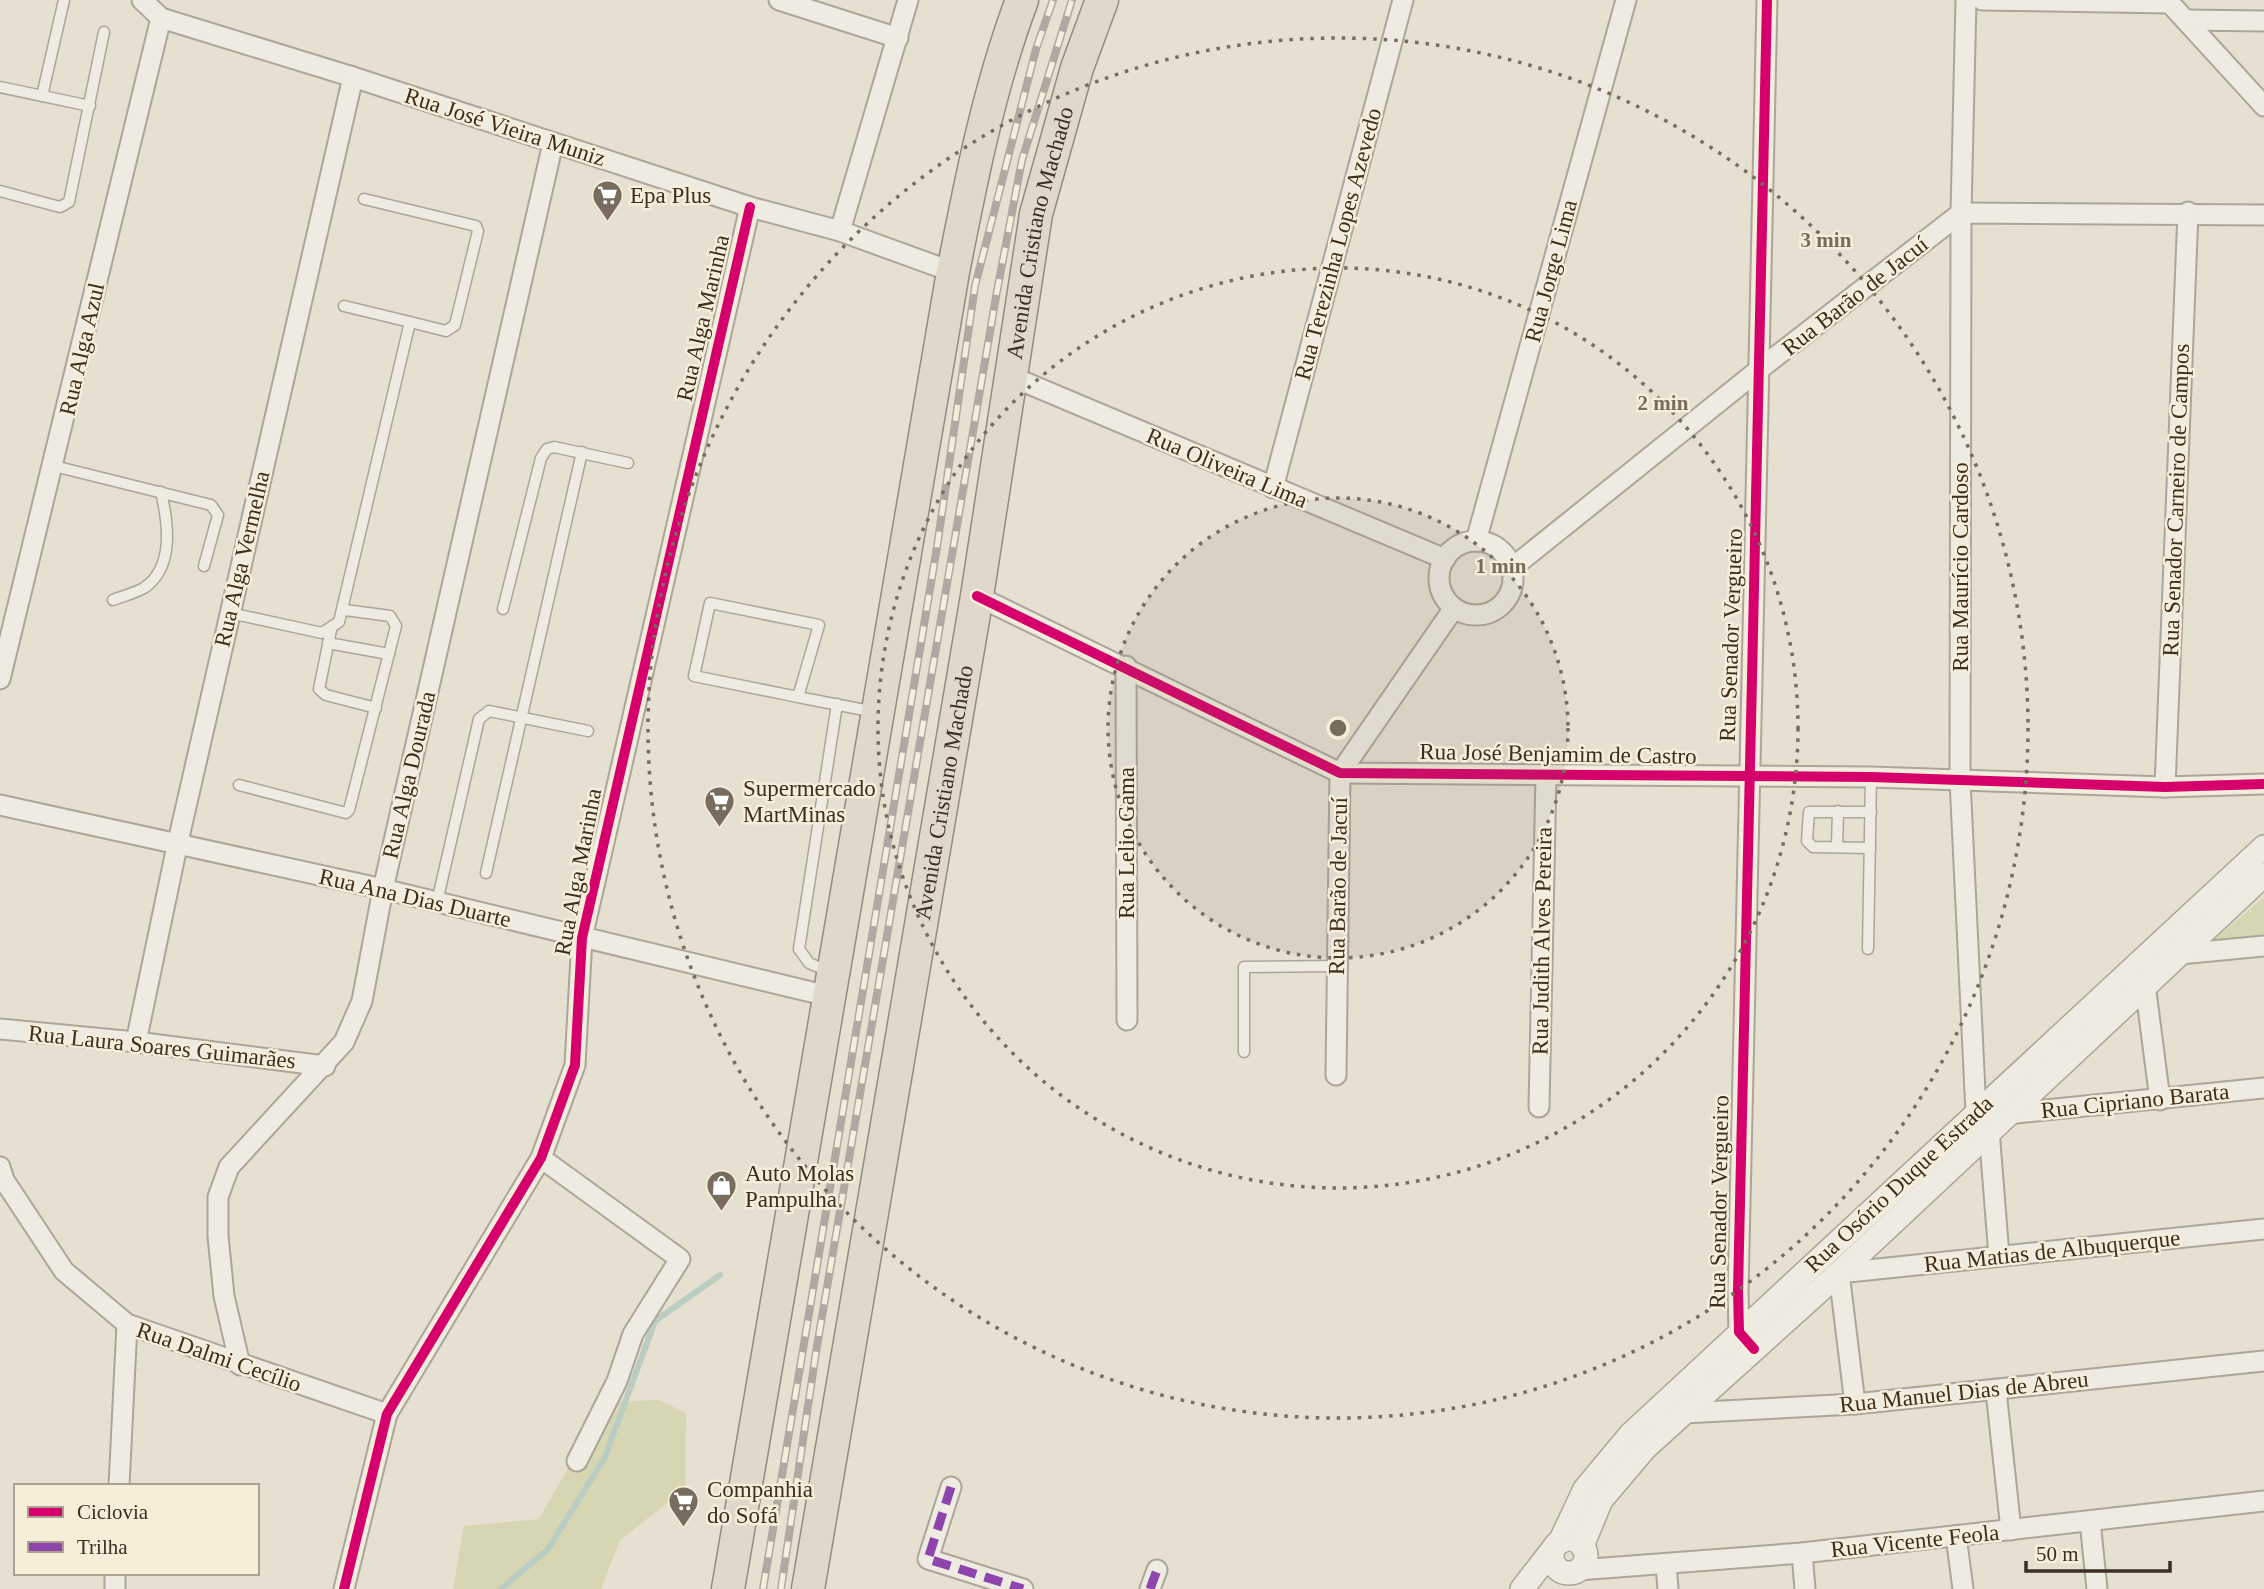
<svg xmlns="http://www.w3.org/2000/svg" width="2264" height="1589" viewBox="0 0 2264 1589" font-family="Georgia,serif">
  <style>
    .green { fill: #d6d6b3 }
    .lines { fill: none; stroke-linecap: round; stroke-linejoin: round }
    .stream { stroke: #bbccc2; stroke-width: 6 }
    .service-casing { stroke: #aca599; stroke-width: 13 }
    .minor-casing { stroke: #aca599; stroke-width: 23 }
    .tertiary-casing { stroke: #aca599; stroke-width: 26 }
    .trunk-casing { stroke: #918b80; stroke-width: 35 }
    .service { stroke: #eeebe2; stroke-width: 10 }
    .minor { stroke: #eeebe2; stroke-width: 19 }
    .tertiary { stroke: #eeebe2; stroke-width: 23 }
    .trunk { stroke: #e0d8cb; stroke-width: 32 }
    .rail-casing { stroke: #aeaaa2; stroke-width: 8 }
    .rail { stroke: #f6eed8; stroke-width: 5; stroke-dasharray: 16; stroke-linecap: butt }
    .quiet { stroke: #8e44ad; stroke-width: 9; stroke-dasharray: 18 9; stroke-linecap: butt }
    .cycleway-casing { stroke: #f6eed8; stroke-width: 15 }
    .cycleway { stroke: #d6006c; stroke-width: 10 }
    .ring { fill: none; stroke: #786c5e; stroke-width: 3.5; stroke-dasharray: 3.5 7 }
    .labels { text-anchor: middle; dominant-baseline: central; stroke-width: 5; stroke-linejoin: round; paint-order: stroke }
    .street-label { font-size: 23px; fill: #3c2e20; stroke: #f6eed8 }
    .poi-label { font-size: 23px; fill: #3c2e20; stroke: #f6eed8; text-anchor: start }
    .centre { fill: #786c5e; stroke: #f6eed8; stroke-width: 3.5 }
    .ring-label { font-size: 21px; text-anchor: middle; font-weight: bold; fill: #786c5e; stroke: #f6eed8; stroke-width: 5; stroke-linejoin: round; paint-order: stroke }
  </style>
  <rect width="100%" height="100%" fill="#e6e0d1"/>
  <g class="green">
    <polygon points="2264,897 2264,937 2211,942"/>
    <polygon points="659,1400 686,1413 685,1489 620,1540 601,1589 453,1589 464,1526 539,1519 606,1402"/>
  </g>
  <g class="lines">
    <polyline class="stream" points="501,1589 548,1549 605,1457 655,1321 720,1275"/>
    <defs>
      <g id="service">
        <polyline points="0,87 90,106"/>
        <polyline points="42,96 64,0"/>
        <polyline points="0,191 60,207 69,202 104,32"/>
        <polyline points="344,306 410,322"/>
        <polyline points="54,466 211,505 218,515 204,566"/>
        <path d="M113 600C123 596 135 593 144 588 175 567 168 522 161 492"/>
        <polyline points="503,609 541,458 547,449 554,447 628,463"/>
        <polyline points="230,613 322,633 339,622 410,322 446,331 455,325 478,231 476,226 364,199"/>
        <polyline points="331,630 319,689 326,695 376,708"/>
        <polyline points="328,643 389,654"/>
        <polyline points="798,697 694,676 710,603 819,625 798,697 875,712"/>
        <polyline points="239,785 346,813 349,810 396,626 390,616 345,610"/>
        <polyline points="1837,846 1838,811"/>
        <polyline points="1870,848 1813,847 1807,841 1809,812 1871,812"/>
        <polyline points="486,873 582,452"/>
        <polyline points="437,902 479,719 489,711 588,731"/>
        <polyline points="1868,949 1871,777"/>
        <polyline points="828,971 809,963 799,949 837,704"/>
        <polyline points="1244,1052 1244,967 1337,966"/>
      </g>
      <g id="minor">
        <polyline points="142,0 161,18 353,77 750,207 840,231 953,272"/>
        <polyline points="779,0 898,38"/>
        <polyline points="1966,0 1961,213 1960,780 1976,1113 1983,1120"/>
        <polyline points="1982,0 2169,3"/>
        <polyline points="2167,0 2264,106"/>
        <polyline points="2186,20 2264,21"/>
        <polyline points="840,231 908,0"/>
        <polyline points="1010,376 1445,559"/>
        <polyline points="1273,488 1403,0"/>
        <polyline points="1476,541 1626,0"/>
        <circle cx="1476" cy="578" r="37"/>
        <polyline points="1512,568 1761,368 1961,213 2264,215"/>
        <polyline points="977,596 1340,773 1871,777 2165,787 2264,784"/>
        <polyline points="1126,666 1127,1020"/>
        <polyline points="0,679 161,18"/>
        <polyline points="2165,787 2188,212"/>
        <polyline points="0,805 383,889 828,996"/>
        <polyline points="2176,950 2180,954 2264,946"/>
        <polyline points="2139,978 2145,984 2160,1100"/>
        <polyline points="0,1029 136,1042 325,1066"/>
        <polyline points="136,1042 177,846 353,77"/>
        <polyline points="1336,1075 1340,773 1454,608"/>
        <polyline points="1539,1107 1546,775"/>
        <polyline points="2006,1114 2264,1088"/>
        <polyline points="1989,1130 1999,1256"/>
        <polyline points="541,1158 680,1259 633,1334 617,1381 577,1461"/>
        <polyline points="0,1167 4,1180 64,1271 127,1324 387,1414"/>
        <path d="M1747 1340 1739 1332 1738 1290C1746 860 1760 430 1767 0"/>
        <polyline points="240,1365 224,1296 218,1236 218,1197 229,1167 344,1042 362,1001 383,889 553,143"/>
        <polyline points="1996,1391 2011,1530"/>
        <polyline points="1855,1404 1839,1273 2264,1229"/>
        <polyline points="1678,1407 1684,1413 1855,1404 2264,1361"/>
        <polyline points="119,1486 127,1324"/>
        <polyline points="951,1487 928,1559 1023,1589"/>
        <polyline points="2090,1521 2097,1589"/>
        <polyline points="1956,1536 1963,1589"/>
        <polyline points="1802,1553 1805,1589"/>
        <polyline points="1666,1565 1668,1589"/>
        <polyline points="1578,1570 1802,1553 2264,1501"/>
        <polyline points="115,1589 115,1573"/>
        <polyline points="344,1589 387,1414 541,1158 575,1065 582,938 750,207"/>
        <polyline points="1150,1589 1157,1570"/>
      </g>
      <g id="tertiary">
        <circle cx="1569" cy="1556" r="17"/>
        <polyline points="1560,1542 1585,1489 1630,1435 2264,847"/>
        <polyline points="1582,1546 1601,1500 1645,1448 1839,1273 2264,875"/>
        <polyline points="1522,1589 1553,1549"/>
      </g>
      <g id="trunk">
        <path d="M728 1589 953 272C971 180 989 88 1022 0"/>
        <path id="s1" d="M808 1589 977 596 1036 214 1077 68 1102 0"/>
      </g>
    </defs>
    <use href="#service" class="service-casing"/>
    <use href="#minor" class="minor-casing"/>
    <use href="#tertiary" class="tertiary-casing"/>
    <use href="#trunk" class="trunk-casing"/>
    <use href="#service" class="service"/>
    <use href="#minor" class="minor"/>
    <use href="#tertiary" class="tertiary"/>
    <use href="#trunk" class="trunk"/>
    <defs>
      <g id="rail">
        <polyline points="763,1589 937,547 975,286 1036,49 1053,0"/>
        <polyline points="781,1589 816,1352 997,291 1022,160 1072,0"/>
      </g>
    </defs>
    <use href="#rail" class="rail-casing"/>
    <use href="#rail" class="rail"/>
    <g class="quiet">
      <polyline points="951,1487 928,1559 1023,1589"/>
      <polyline points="1150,1589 1157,1570"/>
    </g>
    <defs>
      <g id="cycleway">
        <polyline points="977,596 1340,773 1871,777 2165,787 2264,784"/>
        <path d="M1754 1349 1739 1332 1738 1290C1746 860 1760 430 1767 0"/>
        <polyline points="344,1589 387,1414 541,1158 575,1065 582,938 750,207"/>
      </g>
    </defs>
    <use href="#cycleway" class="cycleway-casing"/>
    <use href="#cycleway" class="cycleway"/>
  </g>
  <circle cx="1338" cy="728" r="230" fill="#786c5e" fill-opacity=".12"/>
  <g class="ring">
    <circle cx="1338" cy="728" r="230"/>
    <circle cx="1338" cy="728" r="460"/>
    <circle cx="1338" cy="728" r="690"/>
  </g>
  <defs>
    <symbol id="supermarket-pin" viewBox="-11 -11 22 30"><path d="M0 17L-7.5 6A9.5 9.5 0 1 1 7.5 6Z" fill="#786c5e" stroke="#f6eed8"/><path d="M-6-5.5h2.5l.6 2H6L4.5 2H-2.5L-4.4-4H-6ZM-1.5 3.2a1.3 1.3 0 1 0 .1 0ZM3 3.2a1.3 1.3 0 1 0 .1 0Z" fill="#fff"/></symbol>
    <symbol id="shop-pin" viewBox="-11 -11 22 30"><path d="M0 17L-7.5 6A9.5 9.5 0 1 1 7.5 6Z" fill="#786c5e" stroke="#f6eed8"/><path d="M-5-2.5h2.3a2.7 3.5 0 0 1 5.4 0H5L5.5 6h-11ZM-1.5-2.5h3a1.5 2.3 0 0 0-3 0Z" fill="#fff"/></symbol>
  </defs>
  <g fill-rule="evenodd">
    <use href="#supermarket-pin" x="590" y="178" width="35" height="47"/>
    <use href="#supermarket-pin" x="702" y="784" width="35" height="47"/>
    <use href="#shop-pin" x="704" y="1168" width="35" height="47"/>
    <use href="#supermarket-pin" x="666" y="1484" width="35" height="47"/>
  </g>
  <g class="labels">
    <g class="street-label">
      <text transform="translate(505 127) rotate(18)">Rua José Vieira Muniz</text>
      <text stroke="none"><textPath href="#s1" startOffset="1376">Avenida Cristiano Machado</textPath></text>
      <text transform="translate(1338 244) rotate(-75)">Rua Terezinha Lopes Azevedo</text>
      <text transform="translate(1551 271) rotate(-75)">Rua Jorge Lima</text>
      <text transform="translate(1855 296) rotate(-38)">Rua Barão de Jacuí</text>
      <text transform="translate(703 318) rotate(-77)">Rua Alga Marinha</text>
      <text transform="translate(82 349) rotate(-77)">Rua Alga Azul</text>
      <text transform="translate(1227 468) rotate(23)">Rua Oliveira Lima</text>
      <text transform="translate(2176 500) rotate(-88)">Rua Senador Carneiro de Campos</text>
      <text transform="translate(242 559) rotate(-77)">Rua Alga Vermelha</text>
      <text transform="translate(1960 567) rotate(-90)">Rua Maurício Cardoso</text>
      <text transform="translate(1731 635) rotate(-88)">Rua Senador Vergueiro</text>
      <text transform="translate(1558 754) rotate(1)">Rua José Benjamim de Castro</text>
      <text transform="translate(409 775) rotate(-77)">Rua Alga Dourada</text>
      <text stroke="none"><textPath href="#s1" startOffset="808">Avenida Cristiano Machado</textPath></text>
      <text transform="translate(1126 843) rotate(-90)">Rua Lelio Gama</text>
      <text transform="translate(578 872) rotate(-79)">Rua Alga Marinha</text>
      <text transform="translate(1338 886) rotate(-89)">Rua Barão de Jacuí</text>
      <text transform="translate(415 898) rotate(13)">Rua Ana Dias Duarte</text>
      <text transform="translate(1542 941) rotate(-89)">Rua Judith Alves Pereira</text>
      <text transform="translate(162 1047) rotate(6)">Rua Laura Soares Guimarães</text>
      <text transform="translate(2135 1101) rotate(-6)">Rua Cipriano Barata</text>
      <text transform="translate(1899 1184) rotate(-43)">Rua Osório Duque Estrada</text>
      <text transform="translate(1719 1202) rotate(-89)">Rua Senador Vergueiro</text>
      <text transform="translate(2052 1251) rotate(-6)">Rua Matias de Albuquerque</text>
      <text transform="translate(219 1357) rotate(19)">Rua Dalmi Cecílio</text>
      <text transform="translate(1964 1392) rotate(-6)">Rua Manuel Dias de Abreu</text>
      <text transform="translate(1915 1541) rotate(-6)">Rua Vicente Feola</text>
    </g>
    <g class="poi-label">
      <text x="630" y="195">Epa Plus</text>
      <text x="743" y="788">Supermercado<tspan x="743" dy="26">MartMinas</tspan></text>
      <text x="745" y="1173">Auto Molas<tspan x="745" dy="26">Pampulha</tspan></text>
      <text x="707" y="1489">Companhia<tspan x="707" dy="26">do Sofá</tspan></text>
    </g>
  </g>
  <circle cx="1338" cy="728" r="10" class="centre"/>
  <g class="ring-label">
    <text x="1826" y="247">3 min</text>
    <text x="1663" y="410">2 min</text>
    <text x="1501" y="573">1 min</text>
  </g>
  <rect x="14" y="1484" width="245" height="91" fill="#f6eed8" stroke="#aca18e" stroke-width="2"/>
  <rect x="28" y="1507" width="35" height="10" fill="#d6006c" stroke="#aca18e" stroke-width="2"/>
  <text x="77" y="1519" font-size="21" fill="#3c2e20">Ciclovia</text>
  <rect x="28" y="1542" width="35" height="10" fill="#8e44ad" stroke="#aca18e" stroke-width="2"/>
  <text x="77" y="1554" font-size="21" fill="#3c2e20">Trilha</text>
  <path d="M2026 1561v10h144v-10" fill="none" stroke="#3c2e20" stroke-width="3.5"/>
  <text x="2036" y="1561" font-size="21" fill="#3c2e20" stroke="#f6eed8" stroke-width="5" paint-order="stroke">50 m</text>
</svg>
